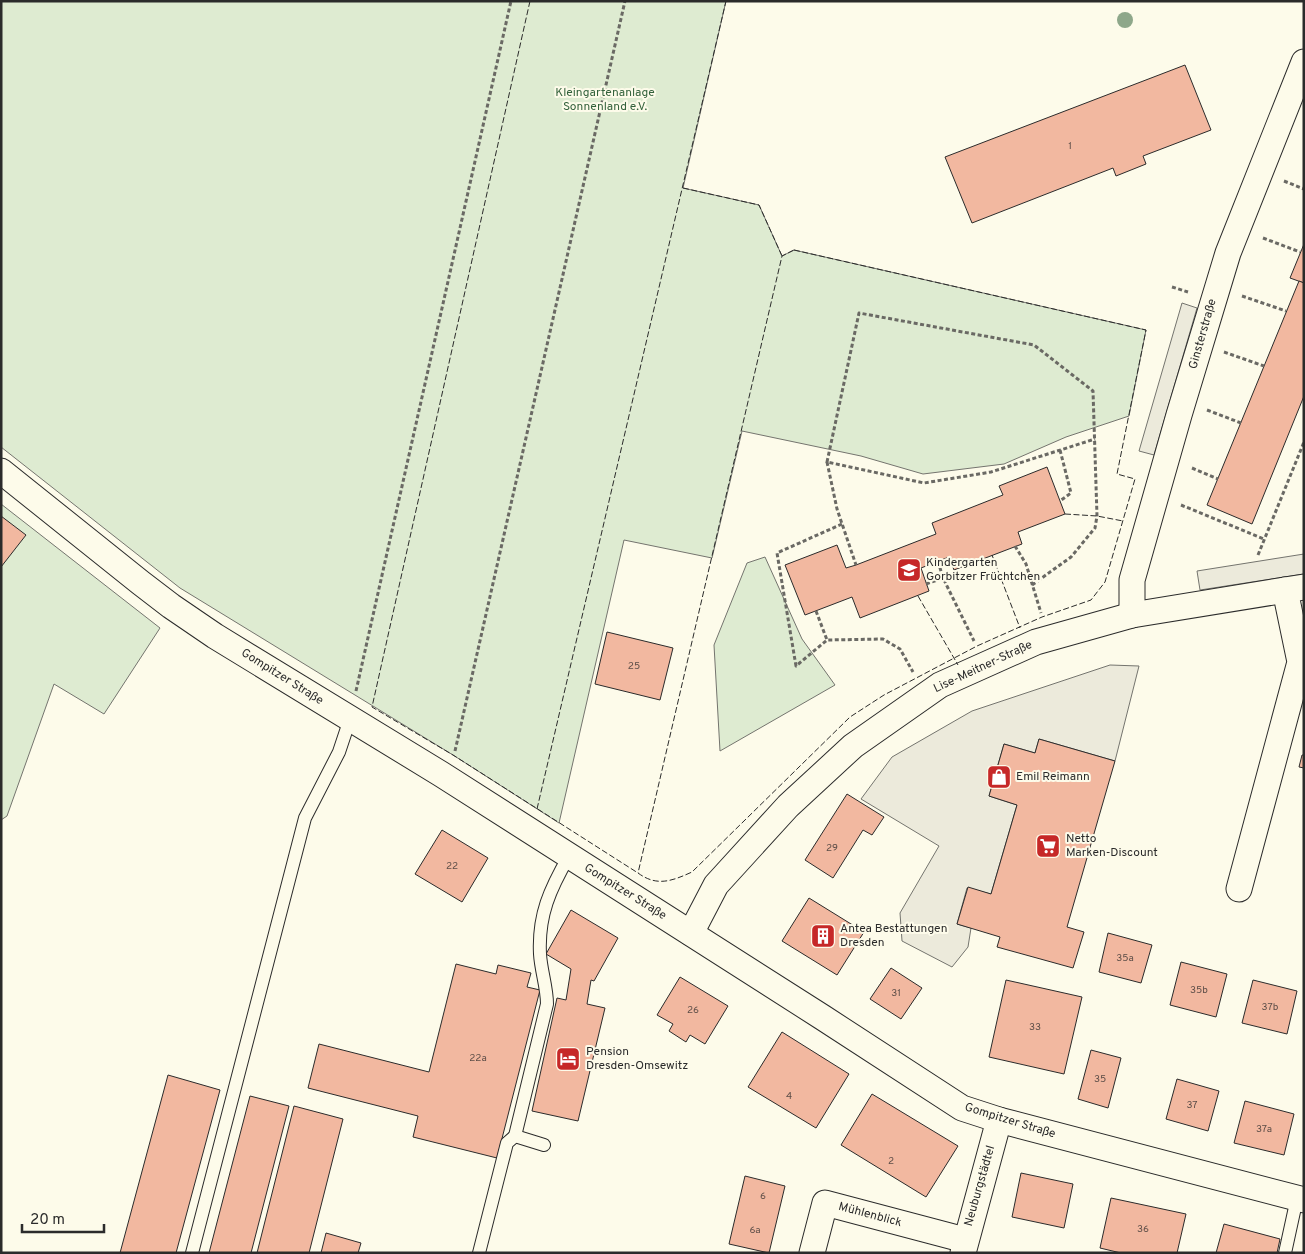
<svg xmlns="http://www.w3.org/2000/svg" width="1305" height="1254" viewBox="0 0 1305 1254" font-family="Overpass,sans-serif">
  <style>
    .green { fill: #deebd1; stroke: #74746e }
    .parking { fill: #eceadb; stroke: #74746e }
    .building { fill: #f2b8a0; stroke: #2b2b2b }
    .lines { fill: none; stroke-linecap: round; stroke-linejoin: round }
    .service-casing { stroke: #2b2b2b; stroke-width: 14 }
    .minor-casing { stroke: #2b2b2b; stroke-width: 27 }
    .path { stroke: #6a6964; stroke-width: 3; stroke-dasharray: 4 2.5; stroke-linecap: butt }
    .service { stroke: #fdfbea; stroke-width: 12 }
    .minor { stroke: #fdfbea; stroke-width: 25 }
    .fence { stroke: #2b2b2b; stroke-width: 1; stroke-dasharray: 6 2.5; stroke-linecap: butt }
    .tree { fill: #8ea78a }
    .labels { text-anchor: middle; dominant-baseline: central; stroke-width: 4; stroke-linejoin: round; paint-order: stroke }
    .number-label { font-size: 10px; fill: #5d4e48 }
    .park-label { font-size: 12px; fill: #34623c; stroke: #fdfbea }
    .street-label { font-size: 12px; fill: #2b2b2b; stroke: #fdfbea }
    .poi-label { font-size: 12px; fill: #2b2b2b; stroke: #fdfbea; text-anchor: start }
  </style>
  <rect width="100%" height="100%" fill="#fdfbea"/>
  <g class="green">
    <polygon points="1,1 726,1 683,188 759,205 782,256 794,250 1146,330 1129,416 1066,437 1004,464 923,474 861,456 742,431 712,558 624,540 559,823 453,755 180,588 1,447"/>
    <polygon points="1,504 160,628 104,714 54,684 7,816 1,820"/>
    <polygon points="765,557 802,639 835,685 720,751 714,645 747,563"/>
  </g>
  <g class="parking">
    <polygon points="1182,303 1197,308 1154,455 1139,451"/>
    <polygon points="1304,554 1304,574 1200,590 1197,571"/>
    <polygon points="1110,665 1139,666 1115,761 1039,739 1035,753 1004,744 989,796 1017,805 991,894 967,888 957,924 971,928 968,947 952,967 902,941 900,913 939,846 861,799 892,757 972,711"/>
  </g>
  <g class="building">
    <polygon points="1185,65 1211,130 1143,156 1146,164 1116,176 1113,168 972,223 945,157"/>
    <polygon points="1304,244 1304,283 1290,278"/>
    <polygon points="1299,281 1304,283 1304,396 1252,524 1207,505"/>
    <polygon points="1047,467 1065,514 1018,532 1022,544 954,570 949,557 921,568 929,591 860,618 852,597 805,615 785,565 837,545 846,568 856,565 936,534 932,523 1003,495 999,486"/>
    <polygon points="1,516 26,535 1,567"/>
    <polygon points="607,632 673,648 660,700 595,684"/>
    <polygon points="1039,739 1115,761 1067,927 1084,932 1073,968 997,947 1000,937 957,924 968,887 991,894 1017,805 989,796 1004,744 1035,753"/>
    <polygon points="1302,755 1304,755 1304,768 1299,767"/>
    <polygon points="847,794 884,817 872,835 863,830 833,878 805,860"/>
    <polygon points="442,830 488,858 462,902 415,874"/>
    <polygon points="809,898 864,932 837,975 782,941"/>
    <polygon points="571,910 618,938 594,981 591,980 587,1004 605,1008 578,1121 532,1111 557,998 566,1000 571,969 546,954"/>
    <polygon points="1108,933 1152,945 1141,983 1099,972"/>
    <polygon points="1181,962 1227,974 1216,1017 1170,1005"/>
    <polygon points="456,964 496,974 498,965 531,973 527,987 540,990 497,1158 413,1137 418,1116 308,1088 319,1044 429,1072"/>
    <polygon points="891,968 922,988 901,1019 870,999"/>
    <polygon points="680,977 728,1006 705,1044 690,1035 686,1042 669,1031 673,1024 657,1015"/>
    <polygon points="1006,980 1082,997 1064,1074 989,1057"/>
    <polygon points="1253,980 1297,991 1287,1034 1242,1023"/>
    <polygon points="782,1032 849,1074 816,1128 748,1087"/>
    <polygon points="1091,1050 1121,1058 1108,1108 1078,1099"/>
    <polygon points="168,1075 220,1090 176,1253 120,1253"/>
    <polygon points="1177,1079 1219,1091 1208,1131 1166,1119"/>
    <polygon points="872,1094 958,1146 926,1197 841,1145"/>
    <polygon points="250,1096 289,1106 251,1253 209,1253"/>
    <polygon points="1245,1101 1294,1114 1284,1155 1234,1143"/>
    <polygon points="294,1106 343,1119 309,1253 257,1253"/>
    <polygon points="1021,1173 1073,1184 1064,1228 1012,1217"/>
    <polygon points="745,1176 785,1186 769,1253 729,1244"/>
    <polygon points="1111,1198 1186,1214 1177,1253 1121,1253 1100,1248"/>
    <polygon points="1224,1224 1280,1239 1277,1253 1216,1253"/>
    <polygon points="326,1233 361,1243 358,1253 321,1253"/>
  </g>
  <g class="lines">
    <defs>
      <g id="service">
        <path d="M544 1145 515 1136 547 1004C547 987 541 971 540 954 538 915 550 889 569 856"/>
        <polyline points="192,1253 305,818 339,752 350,719"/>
        <polyline points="479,1253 507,1143 515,1136"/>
        <polyline points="1285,1253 1297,1198"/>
      </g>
      <g id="minor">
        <polyline points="1,471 141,583 171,606 215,636 441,774 822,1017 962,1108 999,1120 1304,1200"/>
        <polyline points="1132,615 1132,580 1179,415 1228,253 1304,62"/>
        <polyline points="1239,889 1300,662 1285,590"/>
        <polyline points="691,933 716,885 788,806 853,746 940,685 1036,642 1132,615 1304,587"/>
        <polyline points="812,1253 825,1203 965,1240"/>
        <polyline points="963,1253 999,1120"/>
      </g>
    </defs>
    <use href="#service" class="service-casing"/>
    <use href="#minor" class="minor-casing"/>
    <g class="path">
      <polyline points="1284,181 1304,189"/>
      <polyline points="1263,238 1300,252"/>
      <polyline points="1172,287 1188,292"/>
      <polyline points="1242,296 1286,311"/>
      <polyline points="1224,352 1264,366"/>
      <polyline points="1207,410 1241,423"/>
      <polyline points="1060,450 1071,493 1060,501"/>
      <polyline points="827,462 837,509 856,565"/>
      <polyline points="1192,468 1218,479"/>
      <polyline points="1181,505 1264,539"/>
      <polyline points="842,524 777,553 796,666 827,640 883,639 900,649 913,672"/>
      <polyline points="1015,546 1026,564 1041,613"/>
      <polyline points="1258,555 1304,442"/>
      <polyline points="938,561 943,578 974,641"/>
      <polyline points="926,584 943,578"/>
      <polyline points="1032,585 1071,557 1095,528 1097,516 1093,391 1034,345 859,313 827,462 924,483 991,472 1095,439"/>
      <polyline points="816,611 827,640"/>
      <polyline points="356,691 511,1"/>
      <polyline points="455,751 625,1"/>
    </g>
    <use href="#service" class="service"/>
    <use href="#minor" class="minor"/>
    <g class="fence">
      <polyline points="530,1 372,707 453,755 638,873"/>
      <polyline points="683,188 759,205 782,256"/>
      <path d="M794 250 1146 330 1117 474 1135 479 1105 582 1091 600 1042 617 977 646 884 695 850 717 692 872C672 881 657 887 638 873L782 256Z"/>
      <polyline points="1065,514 1097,516 1123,521"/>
      <polyline points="992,555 1020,628"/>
      <polyline points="918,596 958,665"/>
      <polyline points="537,809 726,1"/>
    </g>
  </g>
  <circle class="tree" cx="1125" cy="20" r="8"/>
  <defs>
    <symbol id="school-square" viewBox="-11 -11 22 22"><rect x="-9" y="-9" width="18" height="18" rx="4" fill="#c62828" stroke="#fdfbea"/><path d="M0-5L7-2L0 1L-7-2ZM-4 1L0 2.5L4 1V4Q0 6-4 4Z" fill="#fff"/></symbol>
    <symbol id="shop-square" viewBox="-11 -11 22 22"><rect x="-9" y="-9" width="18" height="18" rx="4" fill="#c62828" stroke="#fdfbea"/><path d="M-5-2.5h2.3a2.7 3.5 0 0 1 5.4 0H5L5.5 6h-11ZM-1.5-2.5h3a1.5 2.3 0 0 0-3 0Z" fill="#fff"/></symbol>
    <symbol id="supermarket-square" viewBox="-11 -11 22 22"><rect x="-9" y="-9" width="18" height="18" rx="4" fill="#c62828" stroke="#fdfbea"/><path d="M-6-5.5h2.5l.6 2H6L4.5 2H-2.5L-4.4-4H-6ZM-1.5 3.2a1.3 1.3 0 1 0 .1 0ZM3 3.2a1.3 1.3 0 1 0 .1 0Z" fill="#fff"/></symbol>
    <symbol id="building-square" viewBox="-11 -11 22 22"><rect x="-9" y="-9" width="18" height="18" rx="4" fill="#c62828" stroke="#fdfbea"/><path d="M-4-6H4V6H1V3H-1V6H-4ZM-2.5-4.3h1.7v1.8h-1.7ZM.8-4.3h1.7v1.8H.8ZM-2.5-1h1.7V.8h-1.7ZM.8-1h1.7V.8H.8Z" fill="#fff"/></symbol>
    <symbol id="hotel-square" viewBox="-11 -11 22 22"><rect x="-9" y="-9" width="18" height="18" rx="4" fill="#c62828" stroke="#fdfbea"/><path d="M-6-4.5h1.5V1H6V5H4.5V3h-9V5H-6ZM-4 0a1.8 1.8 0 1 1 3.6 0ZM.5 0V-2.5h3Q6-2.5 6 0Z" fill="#fff"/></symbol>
  </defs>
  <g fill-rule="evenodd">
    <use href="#school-square" x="895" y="556" width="28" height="28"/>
    <use href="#shop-square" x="985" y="763" width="28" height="28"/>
    <use href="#supermarket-square" x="1034" y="832" width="28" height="28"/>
    <use href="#building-square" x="809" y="922" width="28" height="28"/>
    <use href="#hotel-square" x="554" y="1045" width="28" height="28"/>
  </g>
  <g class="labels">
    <g class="number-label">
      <text x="1070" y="146">1</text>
      <text x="634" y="666">25</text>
      <text x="832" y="848">29</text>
      <text x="452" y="866">22</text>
      <text x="1125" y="958">35a</text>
      <text x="1199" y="990">35b</text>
      <text x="896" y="993">31</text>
      <text x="1270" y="1007">37b</text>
      <text x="693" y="1010">26</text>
      <text x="1035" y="1027">33</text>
      <text x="478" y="1058">22a</text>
      <text x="1100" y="1079">35</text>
      <text x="789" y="1096">4</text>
      <text x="1192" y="1105">37</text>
      <text x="1264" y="1129">37a</text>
      <text x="891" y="1161">2</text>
      <text x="763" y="1196">6</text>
      <text x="1143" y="1229">36</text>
      <text x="755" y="1230">6a</text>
    </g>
    <g class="park-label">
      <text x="605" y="93">Kleingartenanlage<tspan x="605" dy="14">Sonnenland e.V.</tspan></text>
    </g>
    <g class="street-label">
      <text transform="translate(1203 334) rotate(-74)">Ginsterstraße</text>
      <text transform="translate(983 667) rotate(-25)">Lise-Meitner-Straße</text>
      <text transform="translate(282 677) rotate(32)">Gompitzer Straße</text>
      <text transform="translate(625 892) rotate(32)">Gompitzer Straße</text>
      <text transform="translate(1010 1121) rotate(17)">Gompitzer Straße</text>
      <text transform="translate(980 1186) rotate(-74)">Neuburgstädtel</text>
      <text transform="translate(870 1215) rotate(15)">Mühlenblick</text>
    </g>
    <g class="poi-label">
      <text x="926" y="563">Kindergarten<tspan x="926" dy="14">Gorbitzer Früchtchen</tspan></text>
      <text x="1016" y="777">Emil Reimann</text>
      <text x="1066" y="839">Netto<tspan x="1066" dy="14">Marken-Discount</tspan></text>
      <text x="840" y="929">Antea Bestattungen<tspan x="840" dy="14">Dresden</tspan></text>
      <text x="586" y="1052">Pension<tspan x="586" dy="14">Dresden-Omsewitz</tspan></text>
    </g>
  </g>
  <rect width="1305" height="1254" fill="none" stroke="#2b2b2b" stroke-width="5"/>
  <path d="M22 1224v8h82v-8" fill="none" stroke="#2b2b2b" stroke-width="2.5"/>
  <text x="30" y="1224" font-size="15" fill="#2b2b2b" stroke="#fdfbea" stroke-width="4" paint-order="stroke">20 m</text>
</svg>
